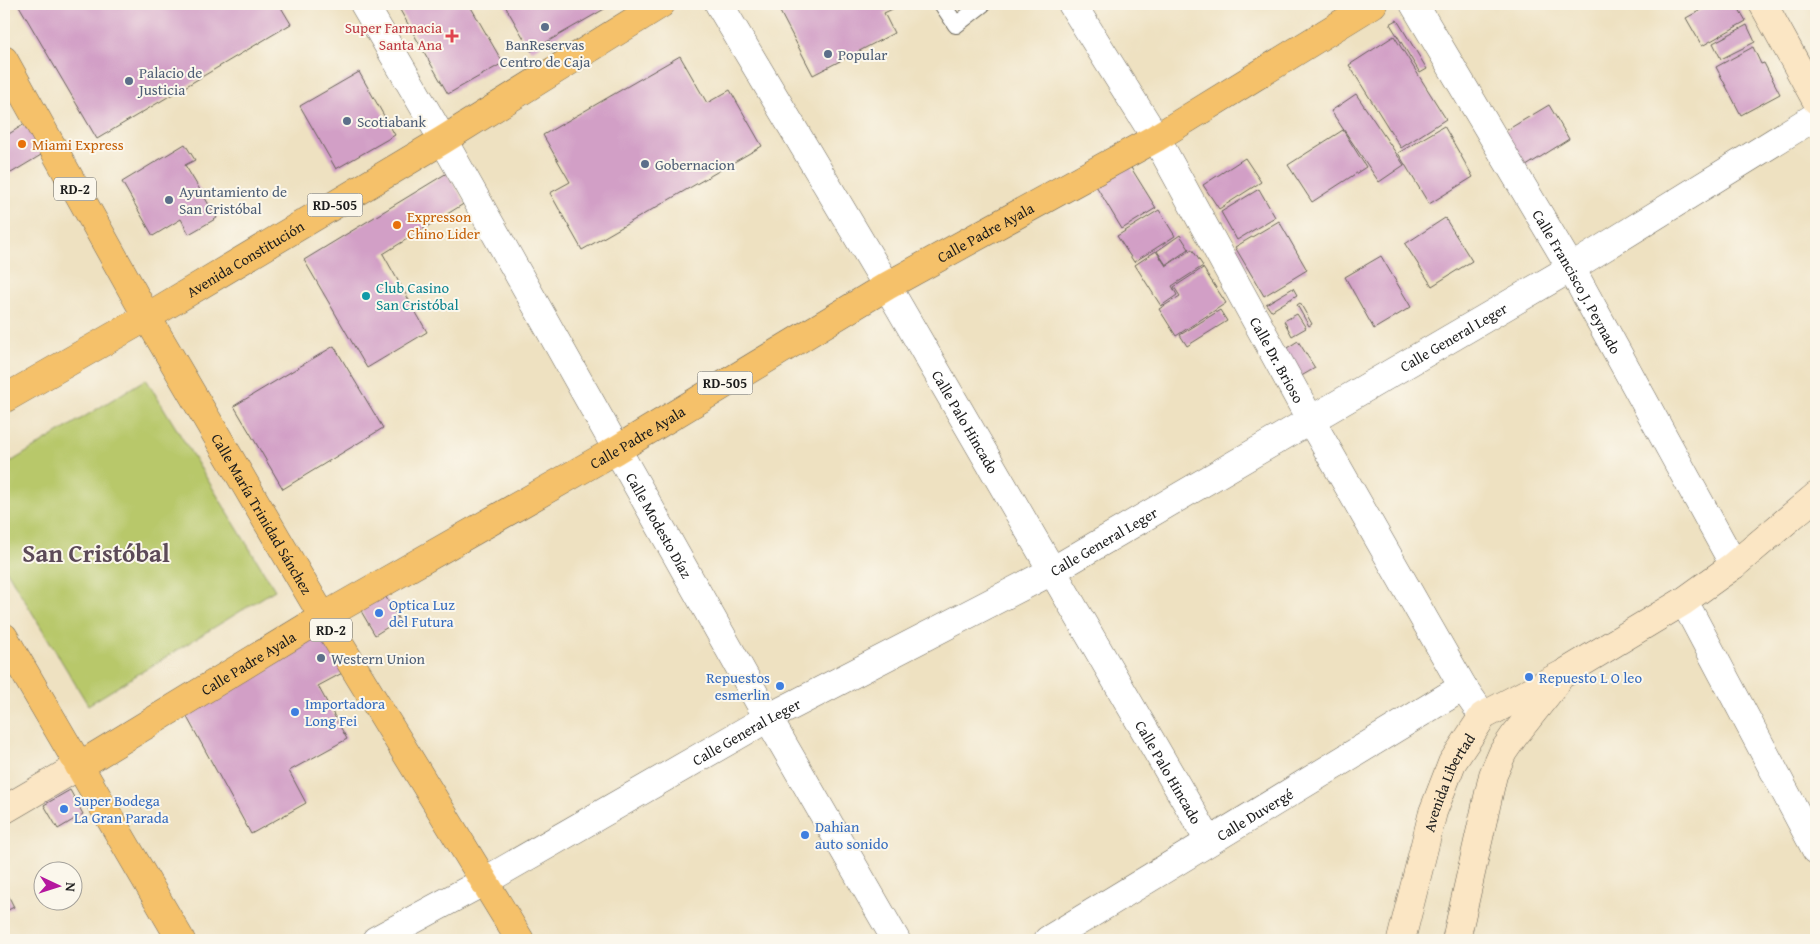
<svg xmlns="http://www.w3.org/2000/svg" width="1820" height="944" viewBox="0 0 1820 944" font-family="'Gentium Book Plus',serif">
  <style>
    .green { fill: #b8c86a; stroke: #6a7243 }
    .building { fill: #d29fc6 }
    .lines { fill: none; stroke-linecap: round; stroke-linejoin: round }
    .lane-casing { stroke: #666156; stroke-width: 18 }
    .street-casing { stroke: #666156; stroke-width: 29 }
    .secondary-casing { stroke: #666156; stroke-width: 29 }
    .primary-casing { stroke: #666156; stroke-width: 29 }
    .lane { stroke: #fff; stroke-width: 16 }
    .street { stroke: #fff; stroke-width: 28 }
    .secondary { stroke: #fbe6c4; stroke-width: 28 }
    .primary { stroke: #f5c16b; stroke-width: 28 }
    .service-dot { fill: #5c6f8a; stroke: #fbf7ec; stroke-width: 2 }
    .health-dot { fill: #e0444e; stroke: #fbf7ec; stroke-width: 2 }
    .food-dot { fill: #e8710a; stroke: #fbf7ec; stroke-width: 2 }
    .culture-dot { fill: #0f9aa8; stroke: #fbf7ec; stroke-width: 2 }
    .shop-dot { fill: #3f7fe0; stroke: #fbf7ec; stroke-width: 2 }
    .labels { text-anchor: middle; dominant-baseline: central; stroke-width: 4; stroke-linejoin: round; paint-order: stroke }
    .shield { fill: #fbf7ec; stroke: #5f5e5a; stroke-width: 1 }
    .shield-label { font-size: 14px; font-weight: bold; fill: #1c1c1c }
    .health-label { font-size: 15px; fill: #be3a42; stroke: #fbf7ec; text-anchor: end }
    .service-label { font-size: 15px; fill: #4e5e75; stroke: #fbf7ec; text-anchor: start }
    .food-label { font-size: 15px; fill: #c56008; stroke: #fbf7ec; text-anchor: start }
    .street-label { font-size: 15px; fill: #1c1c1c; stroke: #fbf7ec }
    .culture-label { font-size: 15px; fill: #0d838f; stroke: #fbf7ec; text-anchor: start }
    .shop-label { font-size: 15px; fill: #366cbe; stroke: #fbf7ec; text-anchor: start }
    .town-label { font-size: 25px; font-weight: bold; fill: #5c4a58; stroke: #fbf7ec }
  </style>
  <rect width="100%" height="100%" fill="#fbf7ec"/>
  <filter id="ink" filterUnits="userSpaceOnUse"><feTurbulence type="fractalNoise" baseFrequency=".02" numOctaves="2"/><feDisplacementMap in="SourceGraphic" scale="10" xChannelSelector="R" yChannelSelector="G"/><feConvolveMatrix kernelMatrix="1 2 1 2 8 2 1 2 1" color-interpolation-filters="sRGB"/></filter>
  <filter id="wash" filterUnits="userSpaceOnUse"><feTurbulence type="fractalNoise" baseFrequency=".0096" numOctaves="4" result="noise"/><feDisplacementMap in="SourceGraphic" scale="20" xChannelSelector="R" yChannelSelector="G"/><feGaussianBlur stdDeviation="1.12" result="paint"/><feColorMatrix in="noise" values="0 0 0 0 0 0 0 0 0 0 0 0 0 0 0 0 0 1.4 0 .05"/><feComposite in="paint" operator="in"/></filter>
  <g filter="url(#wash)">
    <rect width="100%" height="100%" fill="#eee1c1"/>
    <polygon class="green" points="146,379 275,590 88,705 4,566 4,466"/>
    <g id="blocks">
      <g class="building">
        <polygon points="18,4 279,4 291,24 97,139"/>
        <polygon points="411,4 469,4 503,63 448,94 400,10"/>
        <polygon points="504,4 613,4 531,51"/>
        <polygon points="776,4 903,4 884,13 894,33 813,75"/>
        <polygon points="1712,4 1736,4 1746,21 1702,46 1686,18"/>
        <polygon points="1397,20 1427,69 1420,73 1390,24"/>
        <polygon points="1747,25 1755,42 1721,59 1713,43"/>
        <polygon points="1394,36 1446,119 1401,148 1349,65"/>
        <polygon points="1753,47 1761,64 1764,63 1780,94 1741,115 1716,67"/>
        <polygon points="680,56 707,103 730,90 762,146 582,250 550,193 570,182 543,135"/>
        <polygon points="359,72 395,135 336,169 300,106"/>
        <polygon points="1356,94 1404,165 1379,182 1331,111"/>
        <polygon points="1549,105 1569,139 1523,168 1502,133"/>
        <polygon points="28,122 46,152 11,173 4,161 4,137"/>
        <polygon points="1444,126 1473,177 1429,204 1398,153"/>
        <polygon points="1343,130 1366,167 1312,202 1288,165"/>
        <polygon points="185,144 195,160 185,165 217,218 189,234 181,219 153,236 122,182"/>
        <polygon points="1125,158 1156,208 1122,229 1092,179"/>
        <polygon points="1245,158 1261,182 1219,209 1203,185"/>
        <polygon points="447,173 465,203 383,254 427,332 367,368 304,260"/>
        <polygon points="1259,189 1275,217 1237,240 1221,212"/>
        <polygon points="1159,210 1175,236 1134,262 1117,236"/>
        <polygon points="1445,218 1472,261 1432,286 1405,244"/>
        <polygon points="1279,221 1307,270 1264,296 1235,247"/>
        <polygon points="1180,235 1189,249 1166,265 1157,251"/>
        <polygon points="1192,249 1203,266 1172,286 1177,295 1161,306 1135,265 1156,251 1166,266"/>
        <polygon points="1381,256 1411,307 1374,329 1345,277"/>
        <polygon points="1203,268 1226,303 1176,336 1159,309 1180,296 1174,287"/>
        <polygon points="1293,288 1297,295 1271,311 1266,304"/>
        <polygon points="1300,303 1312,324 1309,326 1297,305"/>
        <polygon points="1220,310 1227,321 1187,346 1180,335"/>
        <polygon points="1297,314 1306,328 1292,336 1284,321"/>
        <polygon points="1298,341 1315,368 1298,378 1282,351"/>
        <polygon points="334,346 383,428 283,489 234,406"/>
        <polygon points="383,592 399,620 375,635 358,606"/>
        <polygon points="324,630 346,671 318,686 347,739 289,771 306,803 251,834 182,708"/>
        <polygon points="70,790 83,814 58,829 44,805"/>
        <polygon points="4,887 14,907 4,912"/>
      </g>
    </g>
  </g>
  <g filter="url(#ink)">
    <use href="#blocks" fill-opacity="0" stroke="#666156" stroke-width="1"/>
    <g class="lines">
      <defs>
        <polyline id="lane" points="942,4 956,25 983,4"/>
        <g id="street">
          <path id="s1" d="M364 4 443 140 768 718 896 940"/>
          <path id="s2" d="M719 4 887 286 1209 841"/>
          <path id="s3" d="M1072 4 1156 138 1310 419 1463 687 1483 716"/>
          <path id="s4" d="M1414 4 1571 268 1734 565"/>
          <polyline points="1684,601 1816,850"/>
          <path id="s5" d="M376 940 483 882 768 718 1052 571 1571 268 1816 116"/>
          <path id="s6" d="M1048 940 1463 687"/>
        </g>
        <g id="secondary">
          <polyline points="1763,4 1816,100"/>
          <polyline points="4,810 79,766"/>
          <path id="s7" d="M1401 940 1433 812 1452 763 1483 716 1563 674 1684 601 1734 565 1816 496"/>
          <polyline points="1456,940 1493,775 1503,752 1514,736 1556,683"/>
        </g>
        <g id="primary">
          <path id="s8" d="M4 60 147 317 323 617 520 940"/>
          <path id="s9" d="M4 399 147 317 443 140 661 4"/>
          <polyline points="4,637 181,940"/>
          <path id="s10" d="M79 766 323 617 616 450 887 286 1156 138 1373 4"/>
        </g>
      </defs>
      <use href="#lane" class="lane-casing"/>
      <use href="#street" class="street-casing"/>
      <use href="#secondary" class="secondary-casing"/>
      <use href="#primary" class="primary-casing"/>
      <use href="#lane" class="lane"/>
      <use href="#street" class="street"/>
      <use href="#secondary" class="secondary"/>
      <use href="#primary" class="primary"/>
    </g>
  </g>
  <g class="service-dot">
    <circle cx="545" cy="27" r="5"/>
    <circle cx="828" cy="54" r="5"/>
    <circle cx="129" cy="81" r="5"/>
    <circle cx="347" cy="121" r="5"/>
    <circle cx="645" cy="164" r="5"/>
    <circle cx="169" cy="200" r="5"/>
    <circle cx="321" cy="658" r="5"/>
  </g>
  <path class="health-dot" d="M449.5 28.5h5v5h5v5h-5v5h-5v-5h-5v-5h5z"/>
  <g class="food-dot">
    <circle cx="22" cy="144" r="5"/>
    <circle cx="397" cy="225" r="5"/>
  </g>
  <circle class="culture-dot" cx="366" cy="296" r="5"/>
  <g class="shop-dot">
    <circle cx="379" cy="613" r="5"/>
    <circle cx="1529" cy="677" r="5"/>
    <circle cx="780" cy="686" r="5"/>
    <circle cx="295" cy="712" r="5"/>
    <circle cx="64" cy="809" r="5"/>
    <circle cx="805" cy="835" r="5"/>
  </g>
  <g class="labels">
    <g class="shield">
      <rect x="54" y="177.5" width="42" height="23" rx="4"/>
      <rect x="307.5" y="193.5" width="55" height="23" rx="4"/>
      <rect x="697.5" y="371.5" width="55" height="23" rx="4"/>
      <rect x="310" y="618.5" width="42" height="23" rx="4"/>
    </g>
    <g class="shield-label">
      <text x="75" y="189">RD-2</text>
      <text x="335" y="205">RD-505</text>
      <text x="725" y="383">RD-505</text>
      <text x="331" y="630">RD-2</text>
    </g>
    <g class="health-label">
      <text x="442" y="27">Super Farmacia<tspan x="442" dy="17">Santa Ana</tspan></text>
    </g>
    <g class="service-label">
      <text x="545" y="44" text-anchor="middle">BanReservas<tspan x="545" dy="17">Centro de Caja</tspan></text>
      <text x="838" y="54">Popular</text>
      <text x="139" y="72">Palacio de<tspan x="139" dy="17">Justicia</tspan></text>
      <text x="357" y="121">Scotiabank</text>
      <text x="655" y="164">Gobernacion</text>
      <text x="179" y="191">Ayuntamiento de<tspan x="179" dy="17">San Cristóbal</tspan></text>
      <text x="331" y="658">Western Union</text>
    </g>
    <g class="food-label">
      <text x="32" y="144">Miami Express</text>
      <text x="407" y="216">Expresson<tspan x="407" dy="17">Chino Lider</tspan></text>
    </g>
    <g class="street-label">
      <text stroke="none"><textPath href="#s10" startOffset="1052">Calle Padre Ayala</textPath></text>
      <text stroke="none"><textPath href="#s9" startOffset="279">Avenida Constitución</textPath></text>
      <text stroke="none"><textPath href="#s4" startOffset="322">Calle Francisco J. Peynado</textPath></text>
      <text stroke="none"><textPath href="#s5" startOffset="1235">Calle General Leger</textPath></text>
      <text stroke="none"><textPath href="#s3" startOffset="411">Calle Dr. Brioso</textPath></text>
      <text stroke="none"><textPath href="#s2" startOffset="485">Calle Palo Hincado</textPath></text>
      <text stroke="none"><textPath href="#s10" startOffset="648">Calle Padre Ayala</textPath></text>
      <text stroke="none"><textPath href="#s8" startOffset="522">Calle María Trinidad Sánchez</textPath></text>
      <text stroke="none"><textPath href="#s1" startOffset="599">Calle Modesto Díaz</textPath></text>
      <text stroke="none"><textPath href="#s5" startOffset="830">Calle General Leger</textPath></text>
      <text stroke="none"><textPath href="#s10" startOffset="198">Calle Padre Ayala</textPath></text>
      <text stroke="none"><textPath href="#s5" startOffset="425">Calle General Leger</textPath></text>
      <text stroke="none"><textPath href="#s2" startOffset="890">Calle Palo Hincado</textPath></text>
      <text stroke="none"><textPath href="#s7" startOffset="165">Avenida Libertad</textPath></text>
      <text stroke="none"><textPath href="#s6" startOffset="242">Calle Duvergé</textPath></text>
    </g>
    <g class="culture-label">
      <text x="376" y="287">Club Casino<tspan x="376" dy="17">San Cristóbal</tspan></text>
    </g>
    <g class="shop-label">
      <text x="389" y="604">Optica Luz<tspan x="389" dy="17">del Futura</tspan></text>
      <text x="770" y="677" text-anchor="end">Repuestos<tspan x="770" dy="17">esmerlin</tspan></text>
      <text x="1539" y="677">Repuesto L O leo</text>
      <text x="305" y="703">Importadora<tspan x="305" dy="17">Long Fei</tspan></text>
      <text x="74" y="800">Super Bodega<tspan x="74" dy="17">La Gran Parada</tspan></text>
      <text x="815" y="826">Dahian<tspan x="815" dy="17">auto sonido</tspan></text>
    </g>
    <g class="town-label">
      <text x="96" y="553">San Cristóbal</text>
    </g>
  </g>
  <rect width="1820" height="944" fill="none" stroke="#fbf7ec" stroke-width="20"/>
  <g transform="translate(58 886) rotate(94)"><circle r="24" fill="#fbf7ec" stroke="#a29f99"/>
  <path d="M0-4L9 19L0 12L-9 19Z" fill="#b5179e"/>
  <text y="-8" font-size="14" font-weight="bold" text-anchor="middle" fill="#1c1c1c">N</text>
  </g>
</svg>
